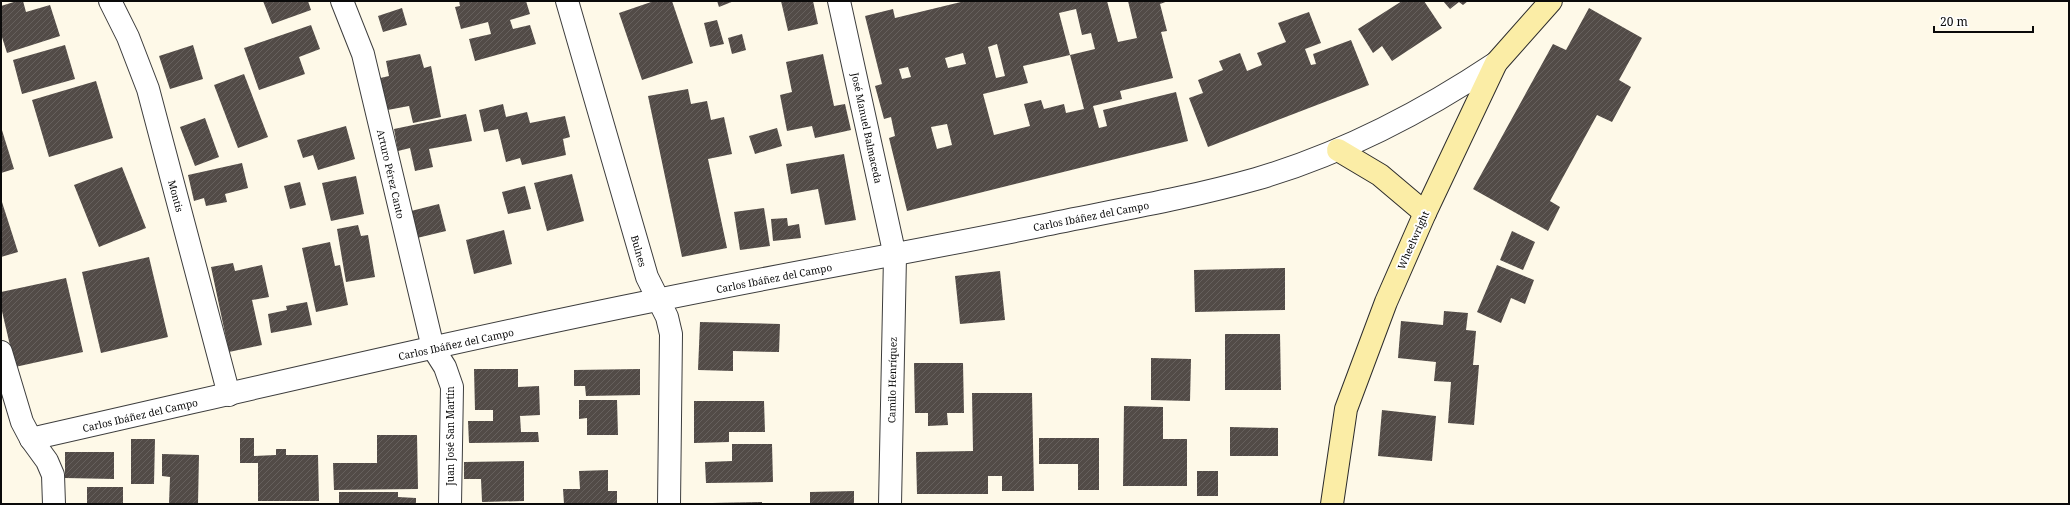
<svg xmlns="http://www.w3.org/2000/svg" width="2070" height="505" viewBox="0 0 2070 505" font-family="'Noto Serif',serif">
  <style>
    .building { fill: url(#building-hatch); fill-rule: evenodd }
    .lines { fill: none; stroke-linecap: round; stroke-linejoin: round }
    .street-casing { stroke: #3d3d3d; stroke-width: 24 }
    .secondary-casing { stroke: #2c2c2c; stroke-width: 24 }
    .street { stroke: #fff; stroke-width: 22 }
    .secondary { stroke: #fbeda6; stroke-width: 22 }
    .labels { text-anchor: middle; dominant-baseline: central; stroke-width: 4; stroke-linejoin: round; paint-order: stroke }
    .street-label { font-size: 10px; fill: #0a0a0a; stroke: #fff }
  </style>
  <defs>
    <pattern id="building-hatch" width="6" height="6" patternUnits="userSpaceOnUse"><rect width="6" height="6" fill="#524b47"/><path d="M-1 1l2-2M0 6l6-6M5 7l2-2" fill="none" stroke="#66605d"/></pattern>
  </defs>
  <rect width="100%" height="100%" fill="#fef9e8"/>
  <g class="building">
    <polygon points="17,1 23,1 26,12 50,5 60,36 7,53 1,34 1,6"/>
    <polygon points="263,1 308,1 311,10 272,24"/>
    <polygon points="459,1 526,1 530,14 510,20 513,29 530,25 536,44 475,61 469,39 491,34 488,22 461,29 455,7 460,6"/>
    <polygon points="654,1 672,1 693,63 642,80 619,13"/>
    <polygon points="717,1 734,1 719,7"/>
    <polygon points="781,1 813,1 818,24 788,31"/>
    <path d="M965 1H1107L1118 42 1137 38 1128 1H1168L1160 4 1167 31 1161 32 1173 78 1120 91 1122 99 1093 106 1099 128 1107 126 1103 110 1176 92 1188 141 907 211 889 138 895 136 891 117 884 119 875 86 882 84 865 16 893 9 895 18ZM1076 9 1082 35 1091 33 1095 49 1070 55 1084 109 1066 113 1064 104 1044 109 1041 100 1024 104 1030 126 994 135 983 94 1028 83 1023 66 1070 55 1059 13ZM997 44 1005 76 996 78 988 47ZM963 53 966 64 948 68 945 58ZM908 67 911 77 902 79 899 69ZM947 124 952 145 937 149 931 127Z"/>
    <polygon points="1402,1 1424,1 1442,28 1392,61 1382,46 1373,53 1358,29"/>
    <polygon points="1443,1 1468,1 1463,5 1459,2 1450,9"/>
    <polygon points="402,8 407,25 383,32 378,16"/>
    <polygon points="1589,8 1642,38 1619,80 1631,87 1612,122 1597,115 1550,201 1560,207 1548,231 1473,189 1553,44 1566,50"/>
    <polygon points="1309,12 1321,43 1305,49 1311,65 1316,64 1313,54 1351,40 1369,85 1208,147 1189,98 1203,93 1198,80 1223,70 1219,61 1240,53 1247,71 1262,65 1257,53 1286,42 1278,23"/>
    <polygon points="717,20 724,44 710,47 704,23"/>
    <polygon points="311,25 320,49 299,57 305,74 259,90 244,48"/>
    <polygon points="742,34 746,50 732,54 728,38"/>
    <polygon points="65,45 75,79 22,94 13,60"/>
    <polygon points="193,45 203,79 170,89 159,56"/>
    <polygon points="420,54 424,68 431,66 441,117 413,123 409,106 382,111 376,79 389,76 386,61"/>
    <polygon points="823,54 834,106 845,104 851,130 815,138 812,126 787,131 780,95 792,92 786,62"/>
    <polygon points="244,74 268,137 238,148 214,85"/>
    <polygon points="96,81 113,138 49,157 32,100"/>
    <polygon points="688,89 691,104 707,101 711,120 724,117 732,154 708,159 727,248 682,257 648,96"/>
    <polygon points="503,104 506,117 527,112 530,123 565,116 570,137 563,139 566,155 522,165 520,158 506,162 498,129 484,132 479,110"/>
    <polygon points="466,114 472,141 429,149 433,167 415,171 410,148 398,151 394,129"/>
    <polygon points="205,118 219,157 195,166 180,127"/>
    <polygon points="346,126 355,159 318,170 313,155 303,158 297,140"/>
    <polygon points="1,127 14,169 1,173"/>
    <polygon points="777,128 782,146 755,154 749,136"/>
    <polygon points="844,154 856,220 825,225 818,189 791,194 786,164"/>
    <polygon points="242,163 248,188 225,194 227,202 206,206 204,198 194,201 188,175"/>
    <polygon points="122,167 146,228 99,247 74,185"/>
    <polygon points="572,174 584,221 547,231 534,183"/>
    <polygon points="356,176 364,214 331,221 322,183"/>
    <polygon points="300,182 306,205 290,209 284,186"/>
    <polygon points="525,186 531,209 508,214 502,192"/>
    <polygon points="1,199 18,252 1,257"/>
    <polygon points="439,204 446,231 417,238 411,211"/>
    <polygon points="764,208 770,246 740,250 734,212"/>
    <polygon points="787,218 788,226 799,224 801,238 773,241 771,219"/>
    <polygon points="358,225 361,236 368,235 375,277 346,282 337,229"/>
    <polygon points="504,230 512,264 474,274 466,240"/>
    <polygon points="1512,231 1535,242 1523,270 1500,260"/>
    <polygon points="330,242 335,266 340,265 348,305 316,312 302,248"/>
    <polygon points="149,257 168,337 101,353 82,272"/>
    <polygon points="233,263 235,271 262,265 269,297 252,300 262,345 229,352 211,267"/>
    <polygon points="1497,265 1534,280 1525,304 1511,298 1501,323 1477,312"/>
    <polygon points="1285,268 1285,310 1195,312 1194,270"/>
    <polygon points="1000,271 1005,320 960,324 955,276"/>
    <polygon points="66,278 83,352 15,367 1,307 1,292"/>
    <polygon points="307,302 312,325 271,333 268,314 287,310 286,306"/>
    <polygon points="1444,311 1468,313 1466,330 1476,331 1473,365 1479,365 1474,425 1448,423 1451,382 1434,381 1436,362 1398,358 1401,321 1443,325"/>
    <polygon points="700,322 780,324 779,352 733,351 733,371 698,370"/>
    <polygon points="1225,334 1280,334 1281,390 1225,390"/>
    <polygon points="1151,358 1191,359 1190,401 1151,400"/>
    <polygon points="914,363 963,363 964,413 947,413 948,425 928,426 928,413 915,413"/>
    <polygon points="474,369 518,369 518,387 539,386 540,415 520,416 521,432 538,432 539,442 469,443 468,421 493,421 493,410 475,410"/>
    <polygon points="640,369 640,395 586,396 585,386 574,386 574,370"/>
    <polygon points="972,393 1032,393 1034,491 1002,491 1002,476 988,476 988,494 917,494 916,452 973,451"/>
    <polygon points="579,400 617,400 618,435 587,435 587,418 579,419"/>
    <polygon points="694,401 764,401 765,432 729,432 729,442 694,443"/>
    <polygon points="1124,406 1163,407 1163,439 1187,439 1187,486 1123,486"/>
    <polygon points="1382,410 1436,416 1432,461 1378,456"/>
    <polygon points="1230,427 1278,428 1278,456 1230,456"/>
    <polygon points="377,435 417,435 418,489 334,490 333,463 377,463"/>
    <polygon points="240,438 254,438 254,456 276,455 276,449 286,449 286,455 318,455 319,501 258,501 258,463 240,463"/>
    <polygon points="1039,438 1099,438 1099,490 1078,490 1078,464 1039,464"/>
    <polygon points="131,439 155,439 154,484 131,484"/>
    <polygon points="732,444 772,444 773,482 706,483 705,462 732,461"/>
    <polygon points="65,452 114,452 114,479 65,478"/>
    <polygon points="162,454 199,455 198,504 169,504 170,477 162,476"/>
    <polygon points="524,461 524,501 482,502 481,479 464,479 464,462"/>
    <polygon points="608,470 608,491 617,491 617,504 564,504 563,489 580,489 579,471"/>
    <rect x="1197" y="471" width="21" height="25"/>
    <rect x="87" y="487" width="36" height="16"/>
    <polygon points="854,491 854,504 810,504 810,492"/>
    <polygon points="339,492 398,492 398,497 416,498 416,504 339,504"/>
    <polygon points="762,502 762,504 712,504 712,503"/>
  </g>
  <g class="lines">
    <defs>
      <g id="street">
        <polyline points="110,1 128,37 148,89 229,395"/>
        <polyline points="342,1 363,54 433,348 445,367 452,387 450,504"/>
        <polyline points="567,1 647,277 667,317 671,334 669,504"/>
        <polyline points="839,1 895,256 890,504"/>
        <polyline points="1,352 22,422 31,439 47,461 53,475 54,504"/>
        <path d="M31 439C239 392 448 342 657 300 784 274 912 252 1040 226 1112 211 1185 199 1256 179 1342 154 1421 113 1496 63"/>
      </g>
      <g id="secondary">
        <polyline points="1338,150 1380,175 1425,213"/>
        <polyline points="1332,504 1346,409 1386,302 1425,213 1496,63 1551,1"/>
      </g>
    </defs>
    <use href="#street" class="street-casing"/>
    <use href="#secondary" class="secondary-casing"/>
    <use href="#street" class="street"/>
    <use href="#secondary" class="secondary"/>
  </g>
  <g class="labels">
    <g class="street-label">
      <text transform="translate(867 128) rotate(78)">José Manuel Balmaceda</text>
      <text transform="translate(391 174) rotate(77)">Arturo Pérez Canto</text>
      <text transform="translate(176 196) rotate(75)">Montis</text>
      <text transform="translate(1091 216) rotate(-11)">Carlos Ibáñez del Campo</text>
      <text transform="translate(1413 240) rotate(-66)">Wheelwright</text>
      <text transform="translate(639 251) rotate(74)">Bulnes</text>
      <text transform="translate(774 278) rotate(-11)">Carlos Ibáñez del Campo</text>
      <text transform="translate(456 344) rotate(-12)">Carlos Ibáñez del Campo</text>
      <text transform="translate(892 380) rotate(-89)">Camilo Henríquez</text>
      <text transform="translate(140 415) rotate(-13)">Carlos Ibáñez del Campo</text>
      <text transform="translate(450 436) rotate(-90)">Juan José San Martín</text>
    </g>
  </g>
  <rect width="2070" height="505" fill="none" stroke="#0a0a0a" stroke-width="4"/>
  <path d="M1934 26v6h99v-6" fill="none" stroke="#0a0a0a" stroke-width="2"/>
  <text x="1940" y="26" font-size="12" fill="#0a0a0a" stroke="#ffffff" stroke-width="3" paint-order="stroke">20 m</text>
</svg>
